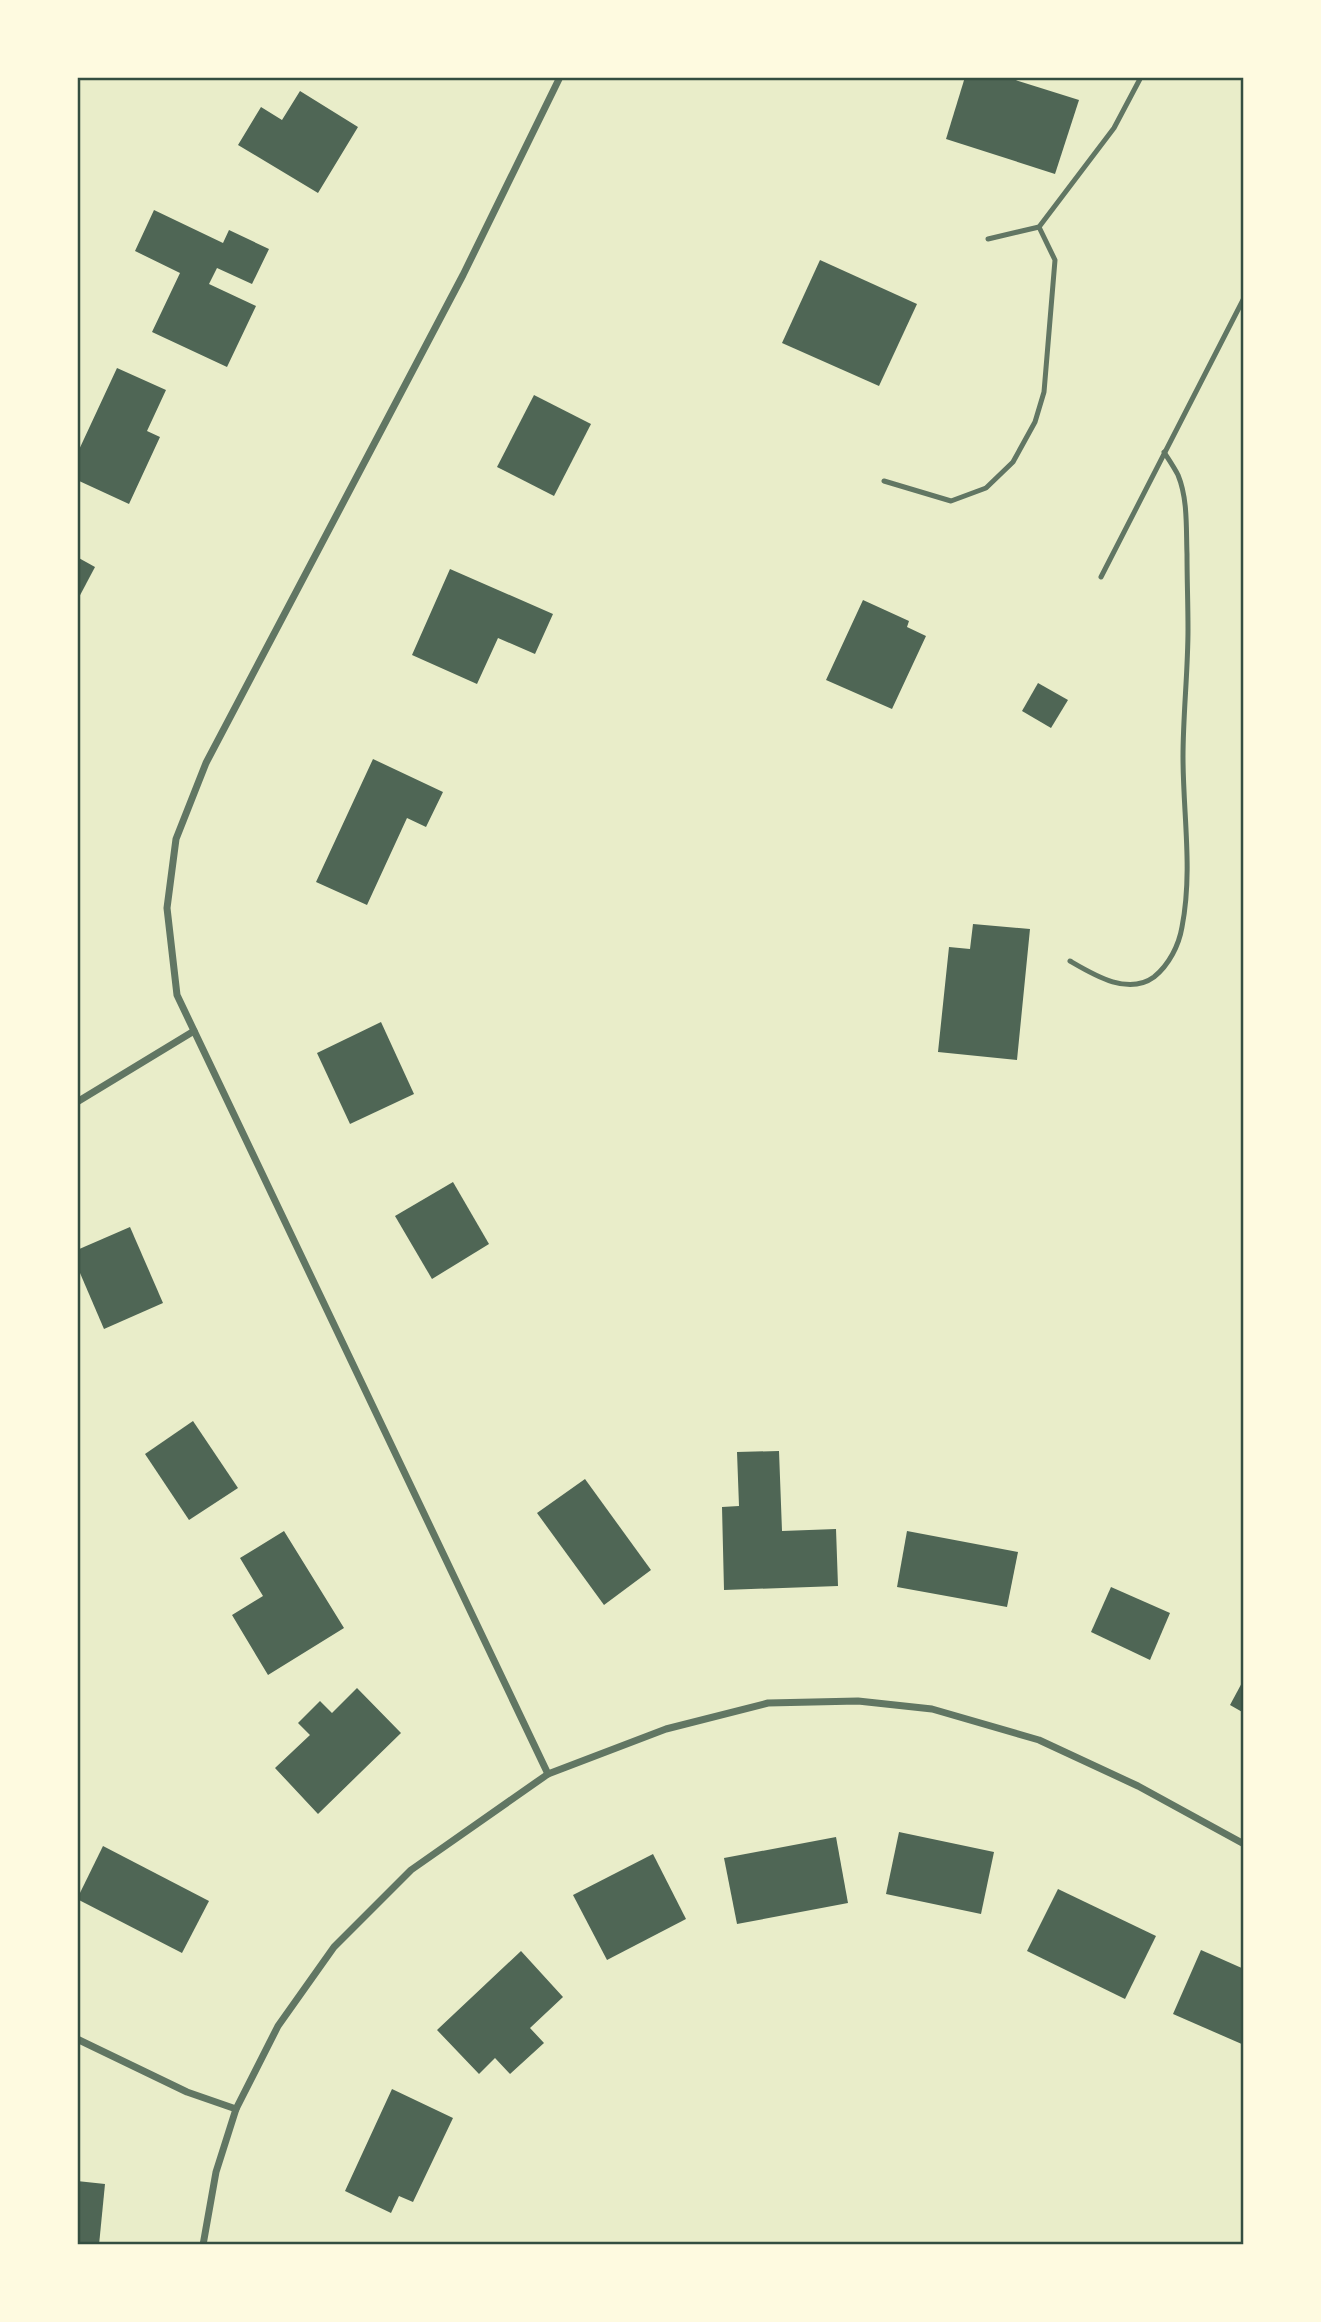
<svg xmlns="http://www.w3.org/2000/svg" width="1321" height="2322" viewBox="0 0 1321 2322" font-family="Poppins,sans-serif">
  <style>
    .building { fill: #4f6655 }
    .lines { fill: none; stroke-linecap: round; stroke-linejoin: round }
    .service { stroke: #617663; stroke-width: 5 }
    .minor { stroke: #617663; stroke-width: 7 }
    .neatline { fill: none; stroke: #344e41; stroke-width: 2.5 }
  </style>
  <rect width="100%" height="100%" fill="#e9edc9"/>
  <g class="building">
    <polygon points="965,77 1006,77 1079,100 1055,174 946,139"/>
    <polygon points="300,91 358,127 318,193 238,145 261,107 282,120"/>
    <polygon points="154,210 223,243 229,230 269,249 252,284 217,268 209,284 256,306 227,367 152,332 180,273 135,251"/>
    <polygon points="820,260 917,304 879,386 782,343"/>
    <polygon points="117,368 166,390 147,431 160,437 129,504 77,480 77,454"/>
    <polygon points="534,395 591,424 554,496 497,467"/>
    <polygon points="77,557 95,567 77,601"/>
    <polygon points="450,569 553,614 535,654 498,638 477,684 412,655"/>
    <polygon points="863,600 909,621 907,627 926,636 892,709 826,680"/>
    <polygon points="1038,683 1068,700 1051,728 1022,711"/>
    <polygon points="373,759 443,792 426,827 407,818 367,905 316,882"/>
    <polygon points="973,924 1030,929 1017,1060 938,1052 949,947 970,949"/>
    <polygon points="381,1022 414,1094 350,1124 317,1053"/>
    <polygon points="453,1182 489,1244 432,1279 395,1216"/>
    <polygon points="130,1227 163,1303 104,1329 77,1266 77,1250"/>
    <polygon points="193,1421 238,1488 189,1520 145,1454"/>
    <polygon points="779,1451 782,1531 836,1529 838,1586 724,1590 722,1507 739,1506 737,1452"/>
    <polygon points="585,1479 651,1570 604,1605 537,1513"/>
    <polygon points="284,1531 344,1628 268,1675 232,1615 263,1596 240,1558"/>
    <polygon points="907,1531 1018,1552 1007,1607 897,1587"/>
    <polygon points="1111,1587 1170,1613 1150,1660 1091,1632"/>
    <polygon points="1244,1679 1244,1713 1230,1705"/>
    <polygon points="357,1688 401,1733 318,1814 275,1768 310,1735 298,1723 320,1701 332,1713"/>
    <polygon points="899,1832 994,1852 981,1914 886,1894"/>
    <polygon points="836,1837 848,1903 737,1924 724,1858"/>
    <polygon points="103,1846 209,1901 182,1953 77,1899"/>
    <polygon points="653,1854 686,1919 607,1960 573,1895"/>
    <polygon points="1058,1889 1156,1936 1125,1999 1027,1951"/>
    <polygon points="1201,1950 1244,1969 1244,2045 1173,2014"/>
    <polygon points="521,1951 563,1997 530,2028 544,2043 510,2074 495,2058 479,2074 437,2030"/>
    <polygon points="392,2089 453,2118 413,2202 399,2196 391,2213 345,2191"/>
    <polygon points="77,2181 105,2184 99,2245 77,2245"/>
  </g>
  <g class="lines">
    <g class="service">
      <polyline points="988,239 1039,227 1114,128 1141,77"/>
      <polyline points="884,481 951,501 986,488 1013,462 1035,422 1044,392 1055,260 1039,227"/>
      <polyline points="1101,577 1244,298"/>
      <path d="M1070 961C1094 975 1128 996 1154 977 1169 965 1179 945 1182 927 1193 870 1183 814 1183 757 1183 714 1188 672 1188 629 1188 604 1187 579 1187 554 1186 529 1188 499 1178 475 1174 467 1169 460 1164 452"/>
    </g>
    <g class="minor">
      <polyline points="77,1102 194,1031"/>
      <polyline points="548,1774 177,995 167,908 176,839 206,763 463,275 560,77"/>
      <polyline points="77,2039 187,2092 236,2109"/>
      <polyline points="203,2245 216,2172 236,2109 278,2026 334,1947 411,1870 548,1774 666,1729 768,1703 858,1701 932,1709 1039,1740 1138,1786 1244,1844"/>
    </g>
  </g>
  <rect width="1321" height="2322" fill="none" stroke="#fefae0" stroke-width="158"/>
  <rect x="79" y="79" width="1163" height="2164" class="neatline"/>
</svg>
